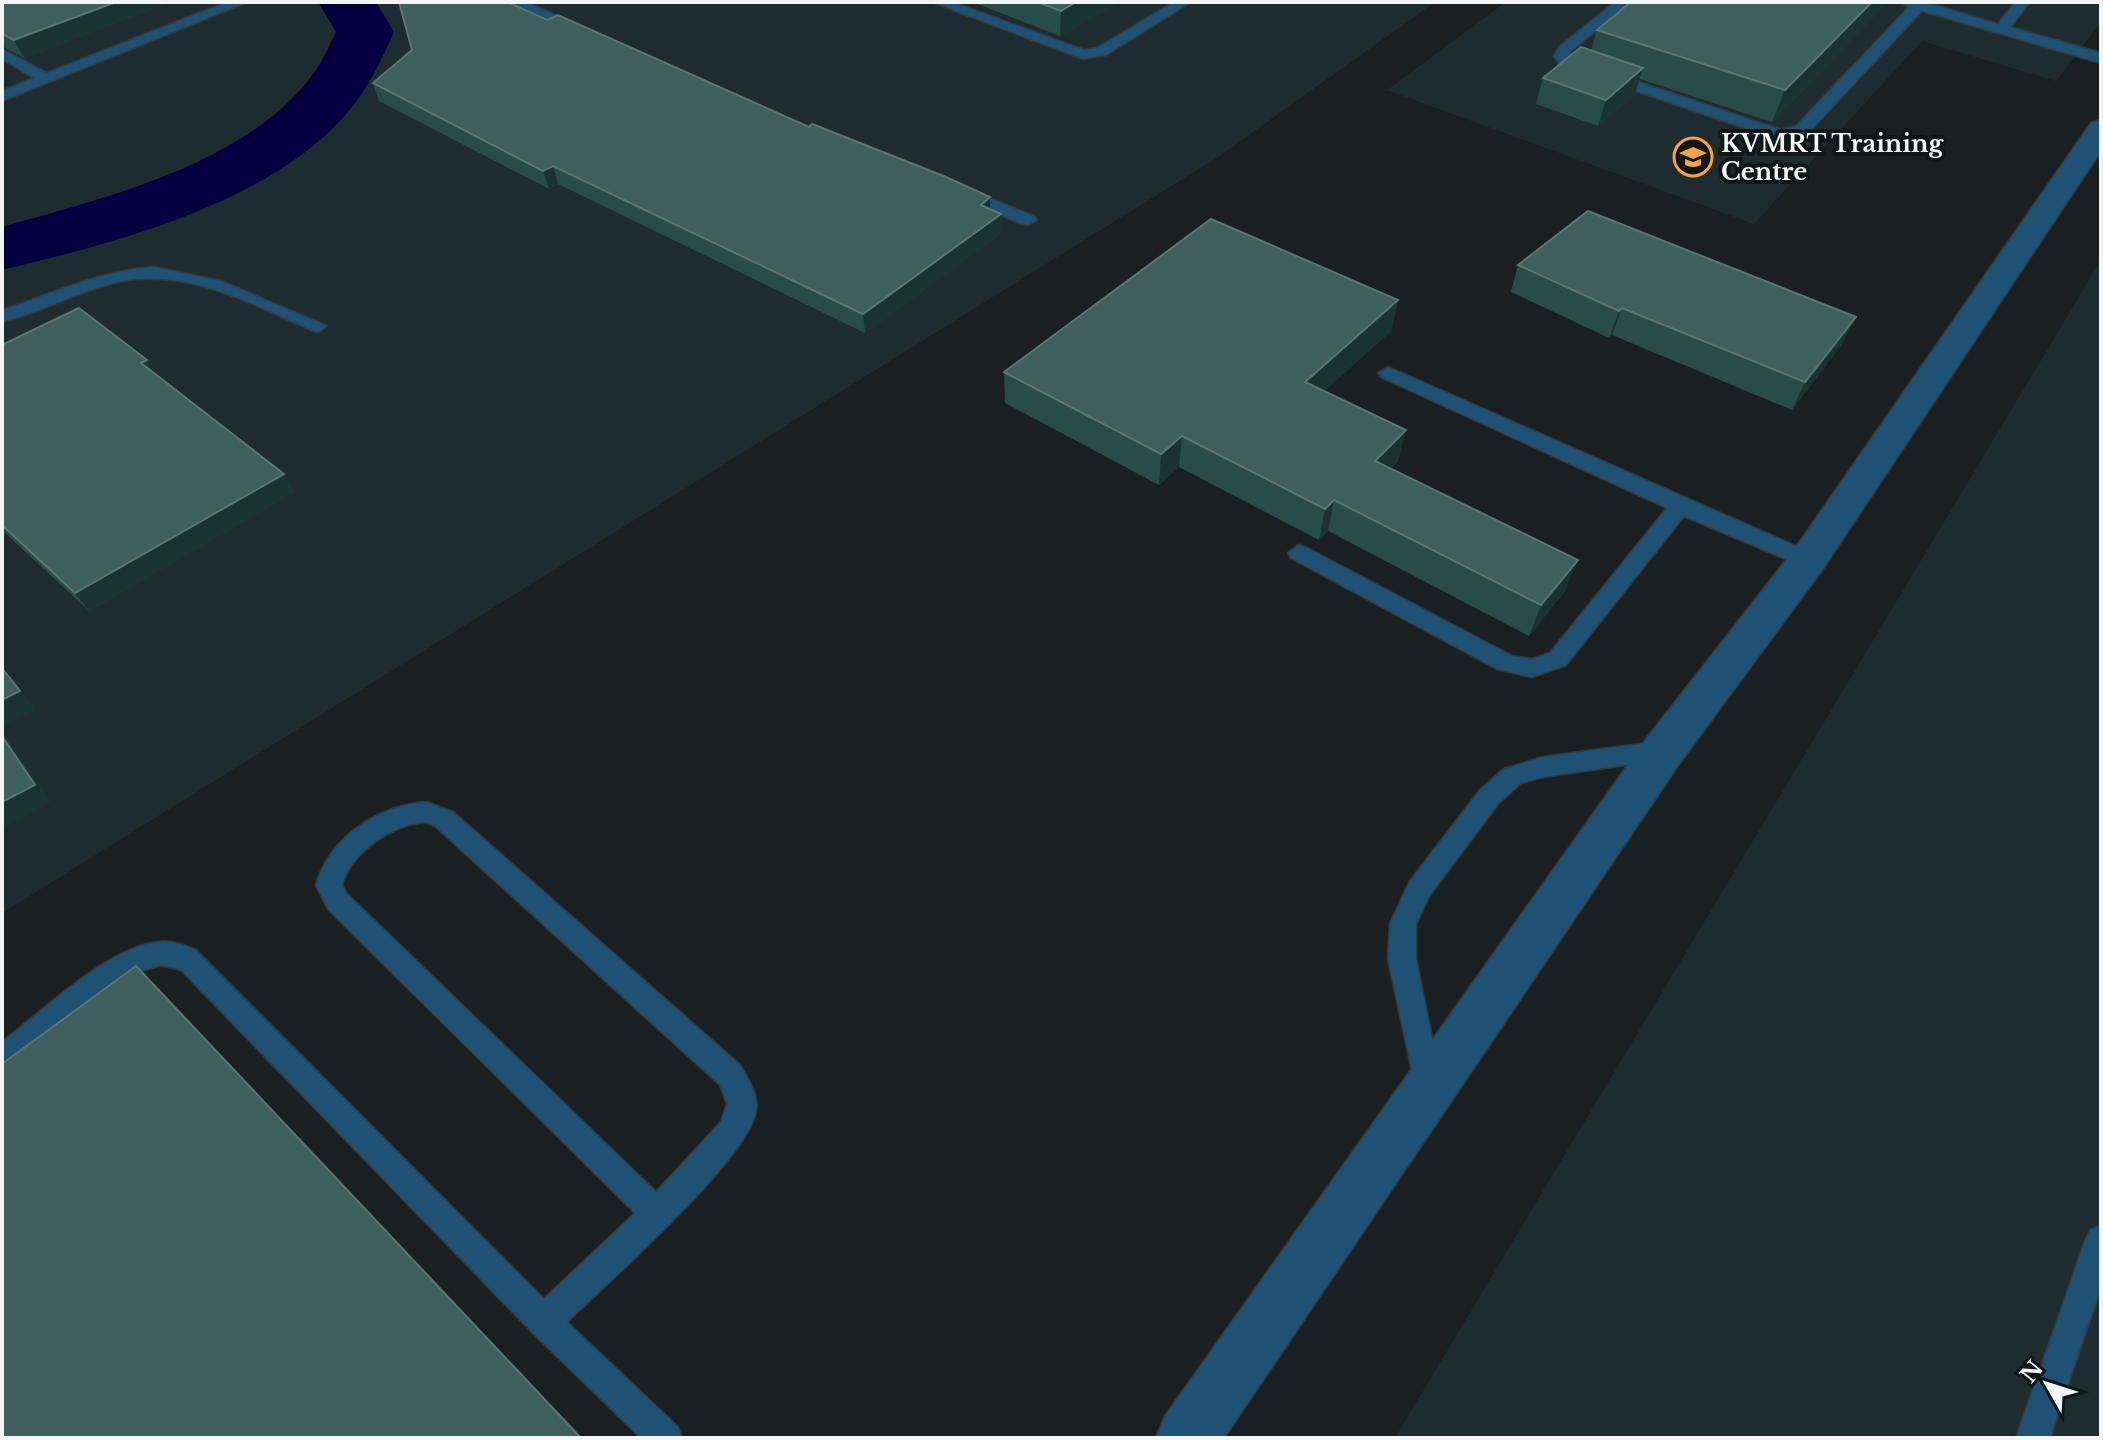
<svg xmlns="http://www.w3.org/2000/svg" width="2103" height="1440" viewBox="0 0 2103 1440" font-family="'Libre Baskerville',serif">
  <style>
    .built { fill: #1f2c2f }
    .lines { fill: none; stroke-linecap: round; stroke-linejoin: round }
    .river { fill: #050040; fill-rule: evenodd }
    .service-casing { stroke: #343a3b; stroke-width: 3 }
    .minor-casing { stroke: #343a3b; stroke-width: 3 }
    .service { fill: #1e5173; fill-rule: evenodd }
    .minor { fill: #1e5173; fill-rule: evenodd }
    .wall { fill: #284d48 }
    .shaded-wall { fill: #193331 }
    .building { fill: #3e5f5b; stroke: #5a7673; stroke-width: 2 }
    .labels { text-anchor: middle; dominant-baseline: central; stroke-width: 8; stroke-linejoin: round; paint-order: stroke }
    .far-poi-label { font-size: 24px; font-weight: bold; fill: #f1f5f6; stroke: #111618; text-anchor: start }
  </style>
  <rect width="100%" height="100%" fill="#1a2021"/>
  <g class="built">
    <polygon points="2,2 1435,2 1218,157 2,913"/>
    <polygon points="1506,2 2101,2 2101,22 2056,81 1922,41 1754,224 1387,90"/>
    <polygon points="2101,260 2101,1438 1395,1438"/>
  </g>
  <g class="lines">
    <path class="river" d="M318 2H376L394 32C378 68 361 102 332 129 251 208 109 244 2 270V227C104 198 252 163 316 70 324 59 329 45 336 32Z"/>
    <defs>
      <g id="service">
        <polygon points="227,2 247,2 2,101 2,91 34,78 2,59 2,49 47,73"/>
        <polygon points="508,2 527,2 588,30 576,33"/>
        <polygon points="932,2 952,2 1084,50 1097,48 1174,2 1191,2 1106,55 1083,59"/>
        <polygon points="1615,2 1631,2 1570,52 1570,59 1781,130 1796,126 1909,7 1900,2 1924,2 1998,24 2015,2 2030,2 2010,27 2101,53 2101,63 1922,11 1808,133 1780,140 1560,65 1554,56 1559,47"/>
        <polygon points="961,187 1034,216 1037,220 1028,225 1022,224 955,196 953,192"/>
        <path d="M155 267 221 281 327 326 318 332 311 330C252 304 185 267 118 282 78 291 42 312 2 322V310C53 294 101 270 155 267Z"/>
        <polygon points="1388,367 1816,555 1819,560 1808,568 1800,565 1684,516 1566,665 1532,677 1497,669 1291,558 1288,553 1299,545 1307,548 1512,656 1532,659 1550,653 1667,508 1381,377 1378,373"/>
        <polygon points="1663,741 1672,744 1675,751 1672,758 1543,777 1521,783 1498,804 1429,896 1416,924 1416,959 1442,1088 1438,1098 1428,1102 1418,1098 1388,959 1390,924 1410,881 1480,790 1504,769 1543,757"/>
        <path d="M426 802 453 812 740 1065C748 1079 759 1095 756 1111 749 1158 606 1284 567 1322L677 1426 682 1438H641L533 1333 181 970 161 965 144 970 2 1072V1042C42 1012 109 946 159 942 172 940 184 945 196 950L544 1299 635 1213 328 909 316 885C330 837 378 806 426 802ZM425 822 435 826 720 1085 727 1104 721 1122 656 1192 346 893 342 885C351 852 392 825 425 822Z"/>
        <polygon points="2101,1225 2101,1287 2050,1438 2016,1438 2085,1241 2090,1230"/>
      </g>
      <polygon id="minor" points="2101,120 2101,151 1822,570 1679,764 1224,1438 1156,1438 1165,1416 1647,738 1794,550 2091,123"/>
    </defs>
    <use href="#service" class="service-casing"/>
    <use href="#minor" class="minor-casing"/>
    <use href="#service" class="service"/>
    <use href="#minor" class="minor"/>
  </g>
  <g class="wall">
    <polygon points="2,2 170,2 24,58 2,46"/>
    <polygon points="972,2 1119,2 1060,36"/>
    <polygon points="1631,2 1888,2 1772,122 1640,79 1635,94 1598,126 1536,104 1543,78 1591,50 1597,30"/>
    <polygon points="547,20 809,127 990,197 990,209 1001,233 865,333 558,184 549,189 379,101 373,83"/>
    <polygon points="1518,265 1842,344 1792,410 1612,335 1609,338 1511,292"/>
    <polygon points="1398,300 1391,331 1324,391 1398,461 1391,468 1565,591 1529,636 1328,531 1319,540 1179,467 1159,485 1005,403 1004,372"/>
    <polygon points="2,345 155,374 284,474 294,492 89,611 2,530"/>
  </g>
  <g class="shaded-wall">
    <polygon points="116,2 170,2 24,58 14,40"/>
    <polygon points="1076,2 1119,2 1060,36 1061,11"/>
    <polygon points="1872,2 1888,2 1772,122 1785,90"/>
    <polygon points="1643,68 1635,94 1598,126 1606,100"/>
    <polygon points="553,166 558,184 549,189 543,171"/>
    <polygon points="990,197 990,216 981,205"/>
    <polygon points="1001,214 1001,233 865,333 863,314"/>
    <polygon points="1398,300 1391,331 1299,414 1305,382"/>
    <polygon points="1622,308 1612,335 1609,338 1619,311"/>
    <polygon points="1856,317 1842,344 1792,410 1805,382"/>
    <polygon points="147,360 158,379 141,363"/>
    <polygon points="1406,430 1398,461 1368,492 1375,461"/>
    <polygon points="1182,436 1179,467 1159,485 1161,454"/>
    <polygon points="284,474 294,492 89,611 75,593"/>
    <polygon points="1334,500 1328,531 1319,540 1325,509"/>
    <polygon points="1578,560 1565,591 1529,636 1541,605"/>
    <polygon points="2,667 36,710 2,726"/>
    <polygon points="2,729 51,802 2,829"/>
    <polygon points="136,966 165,995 583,1438 581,1438"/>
  </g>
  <g class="building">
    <polygon points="2,2 116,2 14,40 2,34"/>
    <polygon points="399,2 507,2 547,20 558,15 809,127 812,124 946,177 990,197 981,205 1001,214 863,314 553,166 543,171 373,83 412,50"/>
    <polygon points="1037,2 1076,2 1061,11"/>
    <polygon points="1631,2 1872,2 1785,90 1597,30"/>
    <polygon points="1581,47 1643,68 1606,100 1543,78"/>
    <polygon points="1588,211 1856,317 1805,382 1622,308 1619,311 1518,265"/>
    <polygon points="1211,219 1398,300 1305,382 1406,430 1375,461 1578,560 1541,605 1334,500 1325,509 1182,436 1161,454 1004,372"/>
    <polygon points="79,308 147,360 141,363 284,474 75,593 2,525 2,345"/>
    <polygon points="2,668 20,691 2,700"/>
    <polygon points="2,736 35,785 2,802"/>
    <polygon points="136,966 581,1438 2,1438 2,1064"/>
  </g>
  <defs>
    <symbol id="school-ring" viewBox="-11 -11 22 22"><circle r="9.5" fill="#111618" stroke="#f4a344" stroke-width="1.5"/><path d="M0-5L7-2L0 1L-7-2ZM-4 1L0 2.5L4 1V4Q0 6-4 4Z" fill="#f4a344"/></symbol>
  </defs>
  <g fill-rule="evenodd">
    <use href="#school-ring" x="1671" y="135" width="44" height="44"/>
  </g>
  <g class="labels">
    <g class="far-poi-label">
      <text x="1721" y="143">KVMRT Training<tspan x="1721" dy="28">Centre</tspan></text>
    </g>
  </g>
  <rect width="2103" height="1440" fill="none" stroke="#f1f5f6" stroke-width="8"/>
  <g transform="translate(2047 1384) rotate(309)" stroke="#111618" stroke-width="6" paint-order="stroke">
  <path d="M0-6L14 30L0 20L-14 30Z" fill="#f1f5f6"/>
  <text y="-12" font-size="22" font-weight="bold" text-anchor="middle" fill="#f1f5f6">N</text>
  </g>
</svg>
